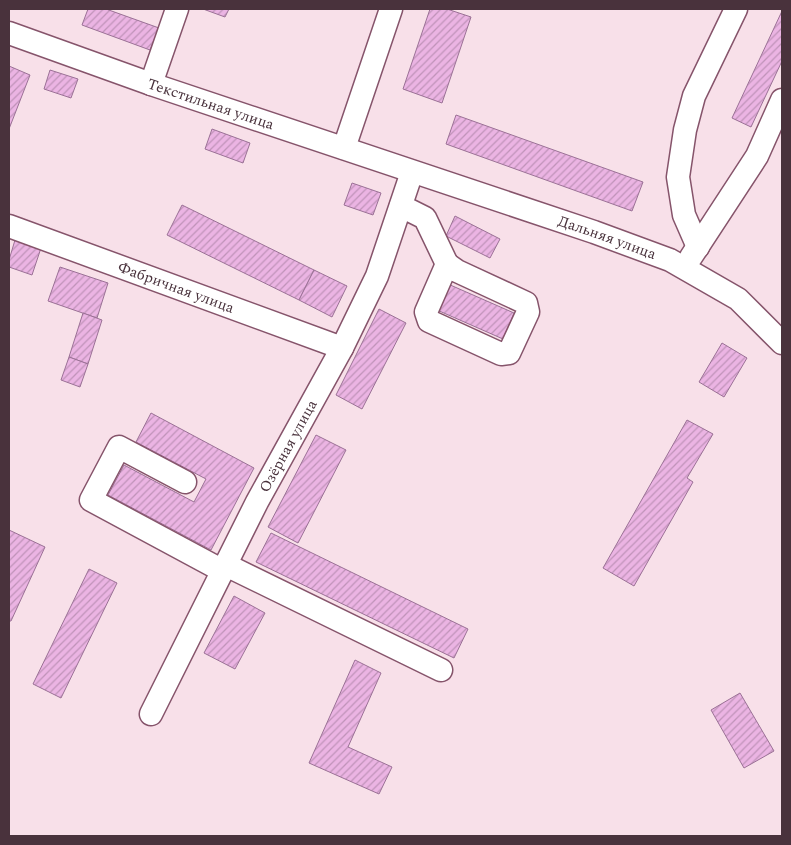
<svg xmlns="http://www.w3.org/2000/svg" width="791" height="845" viewBox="0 0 791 845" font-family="Spectral,serif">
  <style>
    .building { fill: url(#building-hatch); stroke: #9b7196 }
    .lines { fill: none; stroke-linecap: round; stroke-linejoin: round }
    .minor-casing { stroke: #86546b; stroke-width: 25 }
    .minor { stroke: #fff; stroke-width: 22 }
    .labels { text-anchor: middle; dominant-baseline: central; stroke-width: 4; stroke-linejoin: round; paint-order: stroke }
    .street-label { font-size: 15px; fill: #49323c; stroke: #f8e0e9 }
  </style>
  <defs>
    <pattern id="building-hatch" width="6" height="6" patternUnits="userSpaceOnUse" patternTransform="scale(1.25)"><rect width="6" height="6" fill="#ebb4e3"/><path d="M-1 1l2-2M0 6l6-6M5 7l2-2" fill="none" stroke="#c093b9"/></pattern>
  </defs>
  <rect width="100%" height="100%" fill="#f8e0e9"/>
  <g class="building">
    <polygon points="88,9 106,9 159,28 150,50 82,25"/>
    <polygon points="203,9 229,9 225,17"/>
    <polygon points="430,9 447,9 471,17 442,103 403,89"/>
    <polygon points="782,11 782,61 751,127 732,118"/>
    <polygon points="9,66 30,75 9,129"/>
    <polygon points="50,70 78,79 71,98 44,89"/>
    <polygon points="456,115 643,182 632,211 446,144"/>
    <polygon points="212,129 250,143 243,163 205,149"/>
    <polygon points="352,183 381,193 373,215 344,205"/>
    <polygon points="182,205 314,270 299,300 167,235"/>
    <polygon points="455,216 500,239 490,258 446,236"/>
    <polygon points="15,240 41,248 32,275 9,267 9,260"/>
    <polygon points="60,267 108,283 97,318 48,301"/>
    <polygon points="314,270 347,286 332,317 299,300"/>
    <polygon points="448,284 514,313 503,339 437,310"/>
    <polygon points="379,309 406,323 362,409 336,395"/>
    <polygon points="83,313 102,320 88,364 69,357"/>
    <polygon points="722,343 747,358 724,397 699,382"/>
    <polygon points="69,357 88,364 80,387 61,380"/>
    <polygon points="151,413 254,468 211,550 108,495 124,465 194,502 206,479 136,442"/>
    <polygon points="687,420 713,434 687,478 693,482 634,586 603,568"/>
    <polygon points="316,435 346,450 298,543 268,527"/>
    <polygon points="9,530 45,547 11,621 9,621"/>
    <polygon points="271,533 468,629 454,658 256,562"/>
    <polygon points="89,569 117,583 61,698 33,684"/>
    <polygon points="234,596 265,613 235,669 204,653"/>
    <polygon points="355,660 381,673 348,747 392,767 379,794 309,763"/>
    <polygon points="740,693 774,751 744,768 711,710"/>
  </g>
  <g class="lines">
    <defs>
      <g id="minor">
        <path id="s1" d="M9 33 151 84 594 232 670 260 738 299 782 343"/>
        <polyline points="151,84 177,9"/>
        <polyline points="344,148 391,9"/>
        <polyline points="401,206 425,218 447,264"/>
        <path id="s2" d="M9 226 342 348"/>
        <polyline points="698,247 684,215 678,177 685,130 694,96 736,9"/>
        <polyline points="691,257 757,156 782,100"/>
        <polygon points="447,264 457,271 526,303 528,312 509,353 501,354 429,321 426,312"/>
        <polyline points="185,482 119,447 91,500 223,571"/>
        <polyline points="226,565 441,670"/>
        <path id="s3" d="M151 714 257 502 342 348 377 276 412 172"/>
      </g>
    </defs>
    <use href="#minor" class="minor-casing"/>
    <use href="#minor" class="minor"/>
  </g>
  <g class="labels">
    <g class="street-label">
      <text stroke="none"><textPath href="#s1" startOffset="214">Текстильная улица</textPath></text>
      <text stroke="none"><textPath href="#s1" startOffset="632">Дальняя улица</textPath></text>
      <text stroke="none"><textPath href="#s2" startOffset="178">Фабричная улица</textPath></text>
      <text stroke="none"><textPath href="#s3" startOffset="301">Озёрная улица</textPath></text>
    </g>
  </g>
  <rect width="791" height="845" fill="none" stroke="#49323c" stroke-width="20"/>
</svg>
